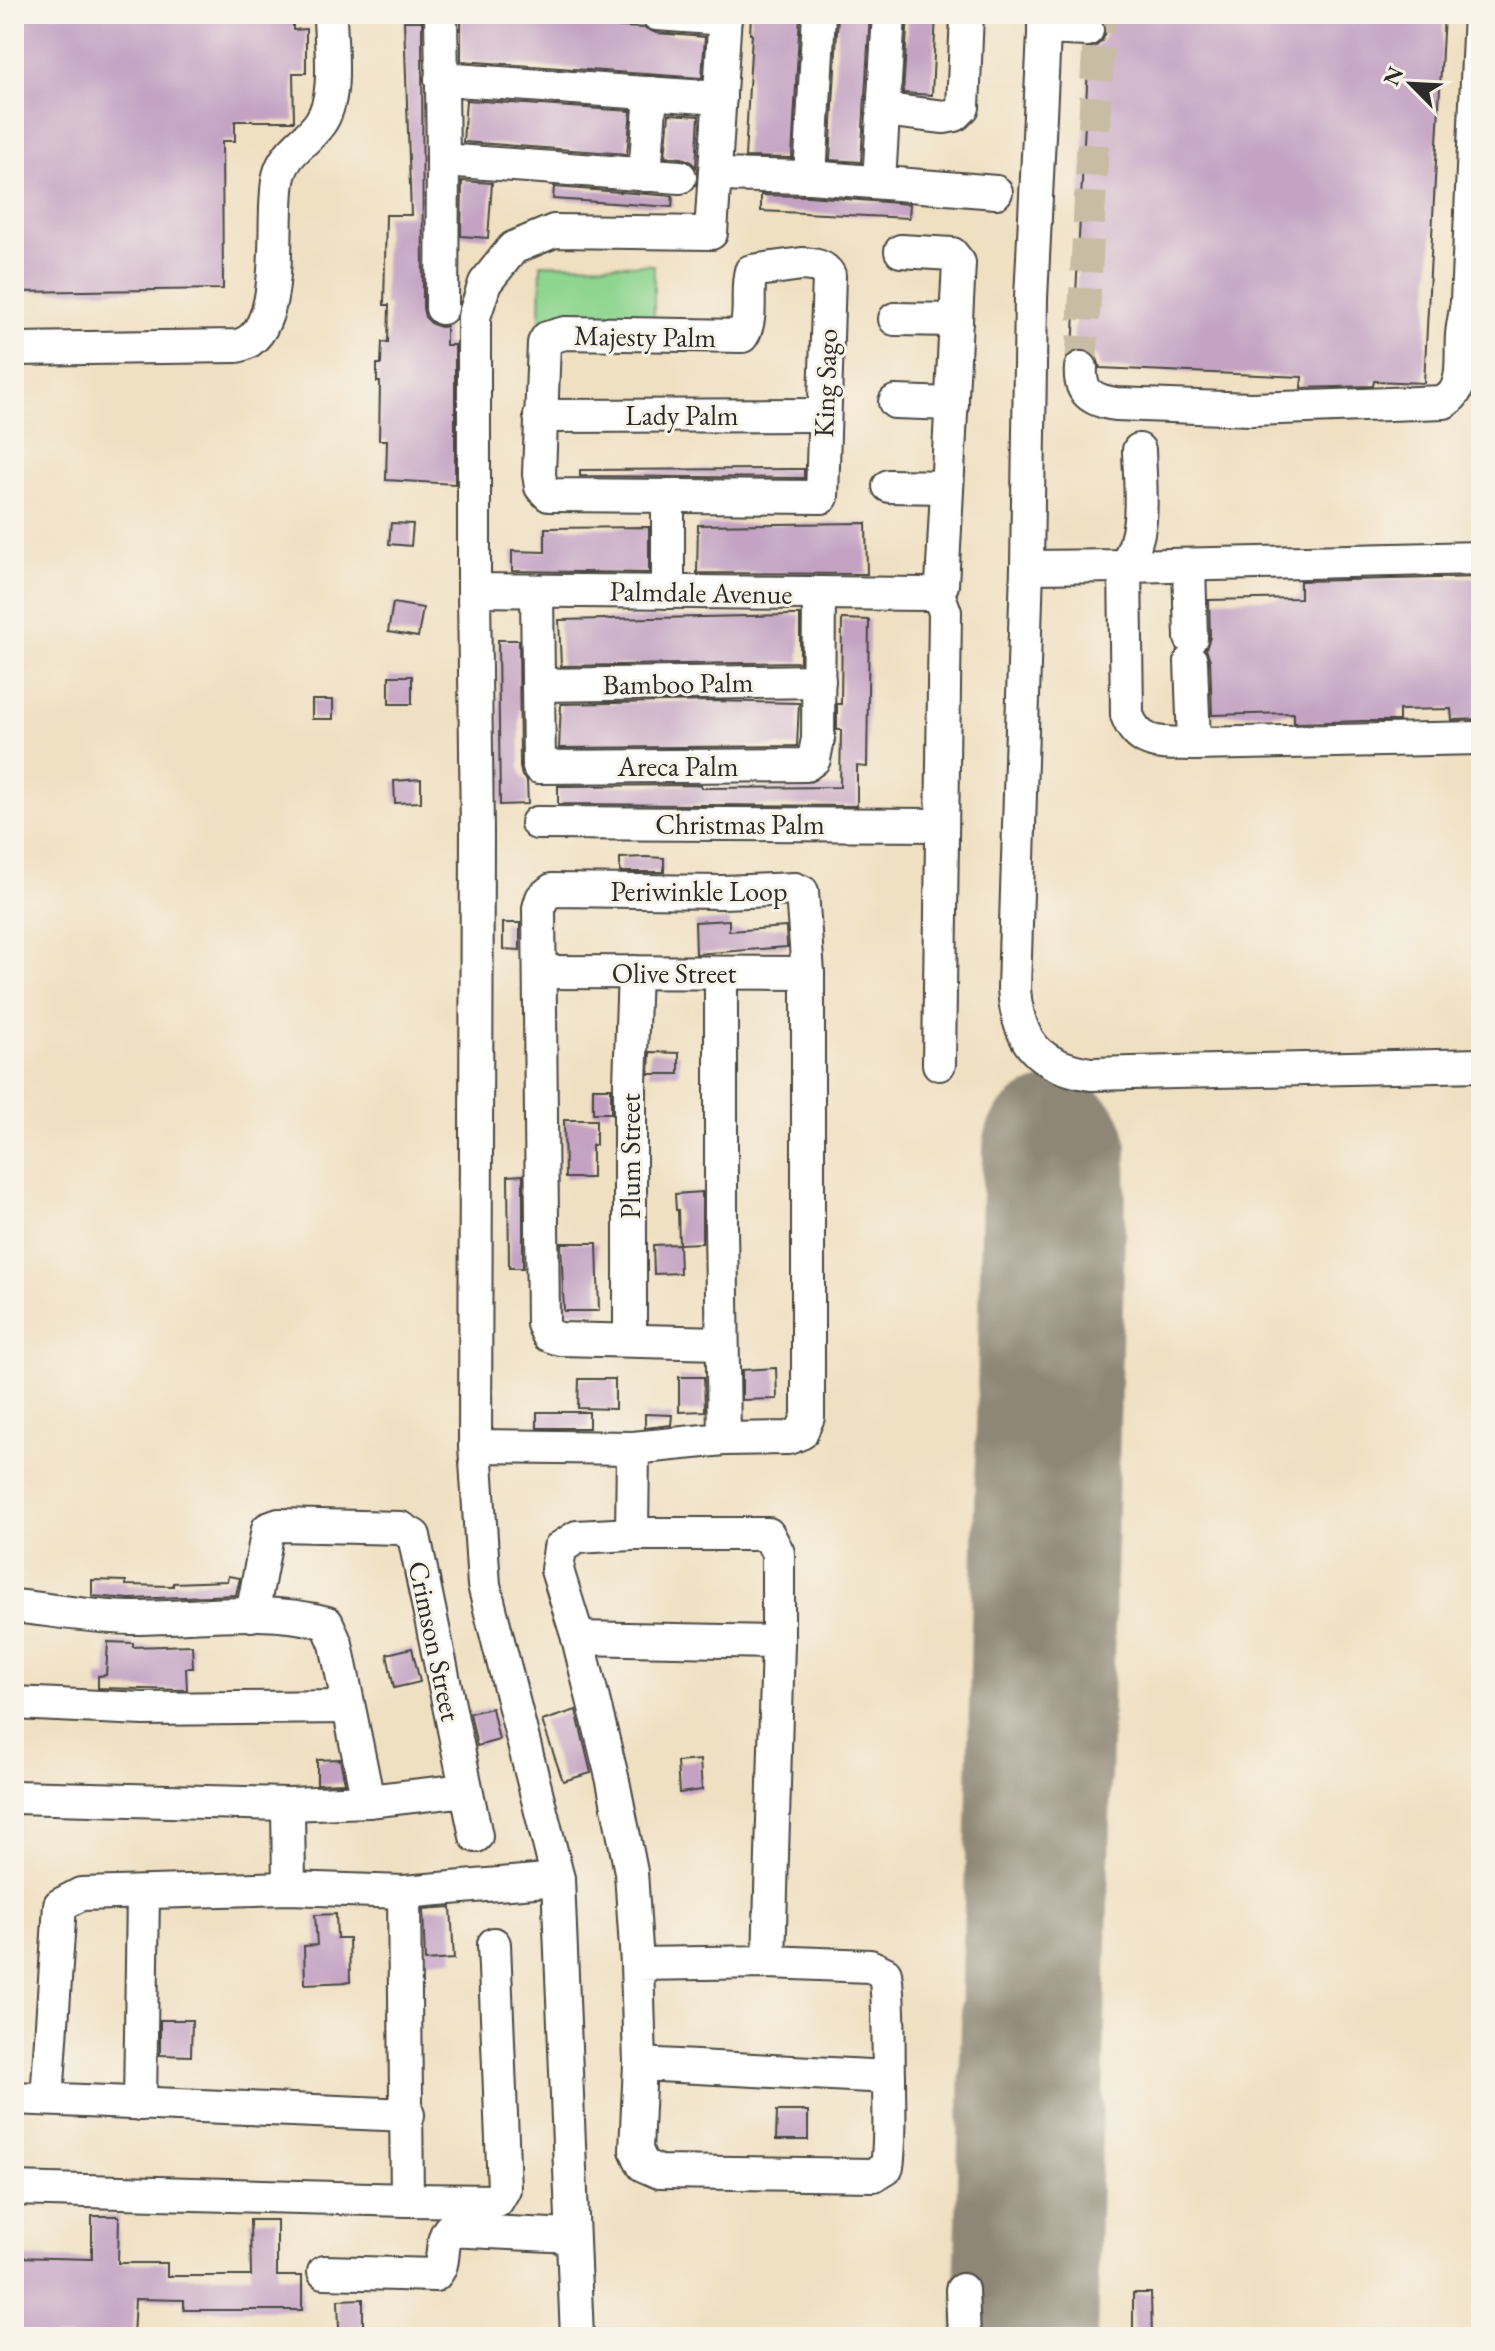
<svg xmlns="http://www.w3.org/2000/svg" width="1495" height="2351" viewBox="0 0 1495 2351" font-family="'EB Garamond',serif">
  <style>
    .green { fill: #8ed58f; stroke: #5c805d; stroke-width: 2 }
    .lines { fill: none; stroke-linecap: round; stroke-linejoin: round }
    .runway { stroke: #8e8676; stroke-width: 144 }
    .building { fill: #c3a2c3 }
    .minor-tunnel { stroke: #c9bca4; stroke-width: 32; stroke-dasharray: 32 16; stroke-linecap: butt }
    .minor-casing { stroke: #494642; stroke-width: 36 }
    .minor { stroke: #fff; stroke-width: 32 }
    .labels { text-anchor: middle; dominant-baseline: central; stroke-width: 6; stroke-linejoin: round; paint-order: stroke }
    .street-label { font-size: 28px; fill: #2b2b2b; stroke: #f7f3e8 }
  </style>
  <rect width="100%" height="100%" fill="#f7f3e8"/>
  <filter id="ink" filterUnits="userSpaceOnUse"><feTurbulence type="fractalNoise" baseFrequency=".0125" numOctaves="2"/><feDisplacementMap in="SourceGraphic" scale="16" xChannelSelector="R" yChannelSelector="G"/><feConvolveMatrix kernelMatrix="1 2 1 2 8 2 1 2 1" color-interpolation-filters="sRGB"/></filter>
  <filter id="wash" filterUnits="userSpaceOnUse"><feTurbulence type="fractalNoise" baseFrequency=".006" numOctaves="4" result="noise"/><feDisplacementMap in="SourceGraphic" scale="32" xChannelSelector="R" yChannelSelector="G"/><feGaussianBlur stdDeviation="1.8" result="paint"/><feColorMatrix in="noise" values="0 0 0 0 0 0 0 0 0 0 0 0 0 0 0 0 0 1.4 0 .05"/><feComposite in="paint" operator="in"/></filter>
  <g filter="url(#wash)">
    <rect width="100%" height="100%" fill="#f0e0c2"/>
    <polygon class="green" points="541,264 654,265 654,325 540,324"/>
    <g class="lines">
      <polyline class="runway" points="1025,2337 1055,1150"/>
    </g>
    <g id="blocks">
      <g class="building">
        <polygon points="14,14 293,14 293,30 306,29 306,73 293,73 294,121 235,121 235,141 222,141 223,289 14,292"/>
        <polygon points="751,14 800,14 792,158 745,157 752,34 750,34"/>
        <polygon points="838,14 870,14 861,162 830,160"/>
        <polygon points="908,14 936,14 932,95 903,93"/>
        <polygon points="1097,14 1444,14 1424,383 1374,381 1373,386 1301,388 1302,377 1100,368 1097,358 1091,352 1082,349 1073,351 1089,48 1096,46 1102,41 1106,32 1104,22"/>
        <polygon points="461,15 583,22 583,25 645,28 656,33 705,37 702,78 461,61"/>
        <polygon points="404,21 422,21 423,308 425,317 432,324 441,327 446,326 446,345 455,345 455,484 386,480 387,440 379,440 380,382 377,382 377,364 381,364 382,342 388,343 389,305 384,305 386,215 411,215"/>
        <polygon points="466,100 631,111 627,154 463,142"/>
        <polygon points="669,114 699,116 696,167 690,161 682,158 665,157"/>
        <polygon points="462,181 492,183 488,238 461,236"/>
        <polygon points="554,187 673,196 672,207 553,199"/>
        <polygon points="761,195 809,196 910,204 909,218 761,211"/>
        <polygon points="792,469 804,469 804,478 580,476 580,470"/>
        <polygon points="391,523 413,524 411,546 389,544"/>
        <polygon points="866,523 867,574 697,573 698,525"/>
        <polygon points="649,527 649,573 512,571 512,551 545,552 545,528"/>
        <polygon points="1481,577 1481,719 1452,720 1451,709 1399,710 1399,721 1365,721 1294,723 1294,713 1212,715 1210,660 1206,649 1210,637 1209,600 1300,598 1300,581"/>
        <polygon points="393,603 423,608 418,637 388,632"/>
        <polygon points="791,615 800,615 800,662 561,666 559,620"/>
        <polygon points="842,619 869,620 867,767 857,766 857,806 558,804 558,786 701,785 701,788 840,787 841,730 837,730 837,704 841,704"/>
        <polygon points="498,640 519,640 520,767 522,776 527,781 528,804 500,805"/>
        <rect x="389" y="676" width="23" height="28"/>
        <rect x="312" y="700" width="21" height="19"/>
        <polygon points="715,701 799,703 797,746 559,748 561,704"/>
        <polygon points="421,779 421,802 395,803 394,781"/>
        <polygon points="646,857 664,858 664,872 620,872 620,858"/>
        <polygon points="729,920 729,931 786,927 787,947 696,954 695,922"/>
        <polygon points="503,923 520,923 520,950 503,949"/>
        <polygon points="650,1052 679,1053 679,1074 649,1074"/>
        <rect x="593" y="1088" width="18" height="25"/>
        <polygon points="564,1120 596,1120 596,1145 592,1145 592,1178 565,1178"/>
        <polygon points="523,1175 523,1268 509,1268 508,1176"/>
        <polygon points="702,1192 702,1243 679,1244 678,1210 676,1210 675,1194"/>
        <polygon points="561,1243 597,1243 599,1311 564,1311"/>
        <polygon points="679,1244 680,1273 654,1274 653,1245"/>
        <polygon points="776,1368 777,1399 742,1400 742,1370"/>
        <polygon points="679,1377 704,1377 705,1411 679,1412"/>
        <polygon points="579,1379 615,1379 615,1409 578,1408"/>
        <rect x="537" y="1412" width="52" height="16"/>
        <polygon points="645,1414 672,1415 671,1425 645,1428"/>
        <polygon points="228,1576 240,1578 236,1595 130,1599 92,1596 92,1580 126,1581 126,1585 173,1586 173,1583 227,1581"/>
        <polygon points="108,1642 133,1643 133,1647 192,1645 193,1668 186,1668 187,1690 98,1688 98,1676 106,1675"/>
        <polygon points="412,1648 420,1682 394,1688 387,1654"/>
        <polygon points="492,1708 499,1740 477,1746 470,1713"/>
        <polygon points="576,1710 591,1773 563,1781 542,1721"/>
        <polygon points="340,1759 345,1783 317,1784 317,1760"/>
        <polygon points="700,1760 702,1790 679,1793 677,1762"/>
        <polygon points="451,1907 454,1959 425,1961 423,1909"/>
        <polygon points="336,1914 337,1938 349,1938 350,1982 305,1984 304,1946 317,1945 315,1915"/>
        <polygon points="160,2020 192,2020 191,2056 160,2055"/>
        <polygon points="777,2111 808,2111 808,2140 776,2140"/>
        <polygon points="92,2216 119,2216 118,2263 167,2263 167,2276 251,2276 250,2220 277,2220 277,2276 302,2276 302,2310 184,2310 184,2300 135,2299 133,2337 14,2337 14,2257 92,2259"/>
        <polygon points="1133,2293 1151,2293 1152,2337 1133,2337"/>
        <polygon points="363,2299 363,2327 339,2328 338,2300"/>
      </g>
    </g>
  </g>
  <g filter="url(#ink)">
    <use href="#blocks" fill-opacity="0" stroke="#494642" stroke-width="2"/>
    <g class="lines">
      <polyline class="minor-tunnel" points="1081,368 1100,14"/>
      <defs>
        <g id="minor">
          <polyline points="441,14 443,160 442,308"/>
          <polyline points="657,14 725,19"/>
          <path d="M1045 14 1031 298 1027 567 1014 989C1018 1042 1038 1066 1091 1074L1481 1065"/>
          <polyline points="1044,28 1087,30"/>
          <polyline points="441,79 720,98"/>
          <polyline points="884,110 944,117 955,115 963,107 967,14"/>
          <polyline points="443,160 680,177"/>
          <polyline points="645,175 651,93"/>
          <polyline points="716,175 810,177 996,192"/>
          <polyline points="810,177 819,14"/>
          <polyline points="879,182 889,14"/>
          <path d="M802 264C813 265 823 265 829 275L822 497 549 495 541 487 539 474 544 343 547 338 565 333 742 336C754 318 745 291 751 271Z"/>
          <polyline points="895,319 956,320"/>
          <path d="M14 349 237 346C290 335 269 216 279 176 285 151 306 143 320 123 339 96 330 46 330 14"/>
          <path d="M1081 368C1079 393 1093 401 1116 404L1251 409 1444 402C1467 389 1460 358 1462 335 1463 323 1466 312 1467 301L1480 14"/>
          <polyline points="895,402 952,404"/>
          <polyline points="540,416 824,415"/>
          <polyline points="889,486 947,487"/>
          <path d="M1481 558 1125 566 1127 715C1139 748 1164 743 1194 744L1481 738"/>
          <polyline points="1189,565 1191,638"/>
          <path d="M1027 567 1125 566C1147 532 1140 490 1139 450"/>
          <polyline points="474,590 928,594 937,591 942,585 959,263 952,254 901,251"/>
          <polyline points="537,591 539,767 806,765 814,759 818,739 819,593"/>
          <polyline points="937,591 945,612 939,1064"/>
          <polyline points="668,592 668,495"/>
          <polyline points="1191,661 1194,744"/>
          <polyline points="538,685 819,681"/>
          <polyline points="537,823 942,825"/>
          <polyline points="540,972 808,973"/>
          <polyline points="721,973 721,1225 724,1439"/>
          <polyline points="630,1339 630,1083 634,972"/>
          <polyline points="475,1446 633,1448 724,1439 788,1438 801,1433 808,1417 808,973 802,892 795,889 722,892 552,890 542,898 539,908 543,1324 548,1335 560,1339 722,1343"/>
          <polyline points="632,1534 633,1448"/>
          <path d="M14 1606C52 1610 92 1617 130 1618 195 1618 264 1606 327 1623L336 1644 368 1801 288 1804 14 1797"/>
          <polyline points="252,1615 268,1529 279,1525 401,1528 414,1536 476,1836"/>
          <polyline points="578,1638 778,1642"/>
          <polyline points="14,1703 144,1709 347,1707"/>
          <polyline points="368,1801 466,1790"/>
          <polyline points="288,1804 289,1888"/>
          <polyline points="404,1892 407,2200"/>
          <path d="M637 1964 769 1962 870 1966 885 1973C890 2008 888 2044 889 2079 889 2108 891 2138 887 2167L874 2175 659 2172 643 2165 636 2150 640 2064 637 1964 631 1872 613 1781 578 1638 557 1570 560 1548 577 1537 632 1534H768L778 1553V1642L769 1962"/>
          <polyline points="640,2064 889,2077"/>
          <polyline points="14,2098 408,2115"/>
          <polyline points="47,2099 60,1905 81,1894 289,1888 404,1892 558,1879"/>
          <polyline points="140,2104 143,1893"/>
          <polyline points="14,2189 407,2200 497,2201 504,2189 494,1944"/>
          <path d="M324 2272 435 2275C447 2263 439 2243 449 2230L572 2236"/>
          <polyline points="962,2290 964,2337"/>
          <polyline points="577,2337 558,1879 484,1585 475,1446 477,832 474,590 474,317 485,283 513,248 554,231 711,233 725,14"/>
        </g>
      </defs>
      <use href="#minor" class="minor-casing"/>
      <use href="#minor" class="minor"/>
    </g>
  </g>
  <g class="labels">
    <g class="street-label">
      <text transform="translate(645 336) rotate(1)">Majesty Palm</text>
      <text transform="translate(825 383) rotate(-88)">King Sago</text>
      <text x="682" y="415">Lady Palm</text>
      <text transform="translate(701 592) rotate(1)">Palmdale Avenue</text>
      <text transform="translate(678 683) rotate(-1)">Bamboo Palm</text>
      <text x="678" y="766">Areca Palm</text>
      <text x="740" y="824">Christmas Palm</text>
      <text x="699" y="891">Periwinkle Loop</text>
      <text x="674" y="973">Olive Street</text>
      <text transform="translate(630 1156) rotate(-90)">Plum Street</text>
      <text transform="translate(435 1641) rotate(78)">Crimson Street</text>
    </g>
  </g>
  <rect width="1495" height="2351" fill="none" stroke="#f7f3e8" stroke-width="48"/>
  <g transform="translate(1411 84) rotate(294)" stroke="#f7f3e8" stroke-width="6" paint-order="stroke">
  <path d="M0-6L14 30L0 20L-14 30Z" fill="#2b2b2b"/>
  <text y="-12" font-size="22" font-weight="bold" text-anchor="middle" fill="#2b2b2b">N</text>
  </g>
</svg>
